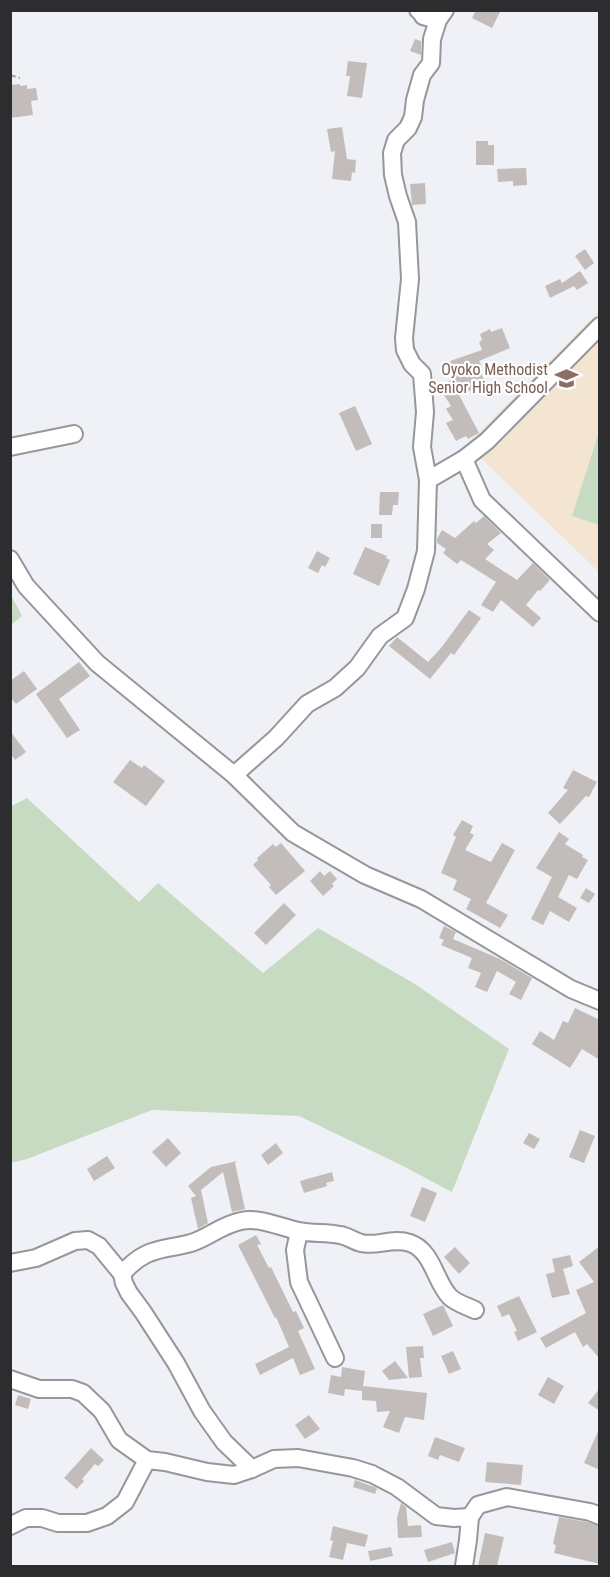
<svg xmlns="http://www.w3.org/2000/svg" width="610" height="1577" viewBox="0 0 610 1577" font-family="'Roboto Condensed',sans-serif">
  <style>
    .education { fill: #f4e5d2 }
    .green { fill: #c7dbc3 }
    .building { fill: #c2bdbb }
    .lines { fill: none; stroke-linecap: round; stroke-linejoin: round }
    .minor-casing { stroke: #95979b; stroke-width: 20 }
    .path { stroke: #a0a1a5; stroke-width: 2; stroke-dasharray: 6 3; stroke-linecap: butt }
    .minor { stroke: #fff; stroke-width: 16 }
    .labels { text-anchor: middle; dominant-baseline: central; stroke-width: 4.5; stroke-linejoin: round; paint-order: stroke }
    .education-label { font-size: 16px; fill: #785e54; stroke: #fefefe; text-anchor: end }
  </style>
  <rect width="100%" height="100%" fill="#eff1f6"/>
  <polygon class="education" points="599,311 599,572 467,445"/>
  <g class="green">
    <polygon points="599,432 599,525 572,516"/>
    <polygon points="10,593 22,616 11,625 10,625"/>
    <polygon points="27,798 139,902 158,883 263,973 318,928 415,984 509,1049 452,1192 401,1165 299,1116 152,1110 27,1159 11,1163 10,807"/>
  </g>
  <g class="building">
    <polygon points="476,10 501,10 492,28 472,18"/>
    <polygon points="415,39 421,41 421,55 410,51"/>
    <polygon points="348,61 367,63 362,98 347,96 350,76 346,76"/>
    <polygon points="20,84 20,86 27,85 27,89 36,88 38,100 31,101 33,115 10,118 10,85"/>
    <polygon points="342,127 347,159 356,160 355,173 352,172 351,181 332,179 335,151 331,152 327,129"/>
    <polygon points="476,141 488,141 488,145 494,145 494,165 476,165"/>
    <polygon points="526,168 527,185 513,186 513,181 498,182 497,169"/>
    <polygon points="425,183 426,204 412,205 410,184"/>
    <polygon points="585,249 594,263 585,270 575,256"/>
    <polygon points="580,271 588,283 577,290 574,286 550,298 545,286 560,279 562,283"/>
    <polygon points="502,328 510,348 479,361 481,365 478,366 486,384 459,395 479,433 468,439 466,436 456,441 446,423 453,420 446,409 451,406 439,387 456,377 450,361 482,350 479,342 482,340 480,334 490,329 491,332"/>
    <polygon points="355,406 372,444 356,451 339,413"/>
    <polygon points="380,492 399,492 398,505 393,505 392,515 379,515"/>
    <polygon points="484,516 501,533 487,544 494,550 485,559 517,580 533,563 550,580 540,591 538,590 526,605 541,618 533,627 501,600 493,612 481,605 496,582 461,560 457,564 443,553 446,549 437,543 437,539 442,530 455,538 474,521 476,523"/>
    <rect x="371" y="524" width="11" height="14"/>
    <polygon points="365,547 387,556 386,558 390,560 379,586 353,574"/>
    <polygon points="317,551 330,558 325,567 322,565 318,573 308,568"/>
    <polygon points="469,610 481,618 454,655 451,653 430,679 389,646 397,637 428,662 441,648"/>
    <polygon points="79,662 90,676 59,699 80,730 67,738 36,694"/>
    <polygon points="24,671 37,689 16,704 10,697 10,681"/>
    <polygon points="10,731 26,752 15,760 10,753"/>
    <polygon points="130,760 142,768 144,765 165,781 146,806 113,782"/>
    <polygon points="573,770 597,782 589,797 586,796 560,824 548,813 568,790 563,788"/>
    <polygon points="462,820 473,826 470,833 474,835 465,850 491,862 502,843 515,850 486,903 508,915 500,928 466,909 471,899 453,890 457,880 441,873 456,837 453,835"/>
    <polygon points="559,832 569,839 565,844 583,855 582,857 588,860 577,879 569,875 558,897 577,908 569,922 550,911 543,925 531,919 552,877 536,868"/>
    <polygon points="281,843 305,871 276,895 269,887 271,885 253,865 258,860 257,858 273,844 276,847"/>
    <polygon points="320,871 324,876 330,871 337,879 332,884 334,886 323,896 310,881"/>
    <polygon points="586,888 595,894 589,903 580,898"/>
    <polygon points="284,903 296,915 266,945 254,933"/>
    <polygon points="444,926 456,932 453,939 500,959 532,978 521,1000 509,994 516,982 497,971 487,992 475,987 481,973 468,968 472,958 441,945 444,940 439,938"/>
    <polygon points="575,1008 600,1020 600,1060 582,1049 570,1068 532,1044 540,1031 554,1040 563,1021 568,1023"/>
    <polygon points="580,1130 595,1136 584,1163 569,1157"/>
    <polygon points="529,1133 540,1139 534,1149 523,1143"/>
    <polygon points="168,1138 181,1153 166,1167 152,1152"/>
    <polygon points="276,1143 283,1153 268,1165 261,1155"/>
    <polygon points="107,1156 115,1168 94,1181 87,1169"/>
    <polygon points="237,1161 235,1163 245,1209 232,1212 223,1172 201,1190 208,1223 198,1229 191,1198 196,1196 188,1186 211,1167"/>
    <polygon points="332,1172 334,1181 326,1183 327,1186 304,1193 300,1181"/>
    <polygon points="422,1187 437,1193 425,1222 410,1216"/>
    <polygon points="256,1235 261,1244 257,1245 269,1268 271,1267 293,1312 296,1311 304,1328 298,1331 315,1369 300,1375 293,1358 260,1375 255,1364 289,1347 276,1317 275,1318 238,1245"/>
    <polygon points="600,1246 600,1359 587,1344 583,1347 575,1332 546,1348 540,1338 586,1313 576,1290 594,1282 579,1262"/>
    <polygon points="455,1247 470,1263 459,1274 444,1257"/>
    <polygon points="570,1255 573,1266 563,1269 570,1294 552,1298 546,1274 555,1272 552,1259"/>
    <polygon points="519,1296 537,1332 518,1341 514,1332 517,1331 509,1314 502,1317 497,1306"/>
    <polygon points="443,1305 453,1326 433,1336 423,1314"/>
    <polygon points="423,1346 424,1358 420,1358 422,1377 409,1378 406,1347"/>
    <polygon points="453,1351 461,1369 449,1374 441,1356"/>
    <polygon points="395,1361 408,1378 389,1380 382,1371"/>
    <polygon points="342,1367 365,1371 363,1386 427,1393 424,1420 405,1417 399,1433 383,1427 390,1411 377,1412 376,1401 362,1400 362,1391 345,1389 344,1396 328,1393 331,1375 341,1377"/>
    <polygon points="548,1377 564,1386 554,1404 538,1395"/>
    <polygon points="600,1388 600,1411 588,1403"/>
    <polygon points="18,1395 31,1399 28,1409 15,1405"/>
    <polygon points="309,1415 320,1429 305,1439 295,1425"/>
    <polygon points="600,1427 600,1470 584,1463"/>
    <polygon points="435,1437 465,1448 459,1462 440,1455 438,1460 428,1456"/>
    <polygon points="91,1448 104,1460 98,1466 95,1464 82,1479 84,1481 77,1489 64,1478"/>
    <polygon points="487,1462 523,1465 521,1485 485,1482"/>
    <polygon points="355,1480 377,1488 375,1494 353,1487"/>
    <polygon points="401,1503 406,1507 408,1526 421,1525 422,1537 398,1538 397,1518"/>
    <polygon points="559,1517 587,1522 600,1526 600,1564 554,1553 556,1545 553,1544"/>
    <polygon points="333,1526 368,1535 365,1547 347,1543 343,1560 329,1557 333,1541 330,1540"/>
    <polygon points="485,1533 504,1537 497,1566 478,1566"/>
    <polygon points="452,1542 455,1553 428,1562 424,1550"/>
    <polygon points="391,1547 393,1556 370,1561 368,1551"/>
  </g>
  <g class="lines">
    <defs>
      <g id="minor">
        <polyline points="418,10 421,12 423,16 438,20 438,12"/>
        <polyline points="10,447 74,434"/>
        <polyline points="464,459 482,500 600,613"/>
        <polyline points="428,480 464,459 487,441 600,326"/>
        <polyline points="10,559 26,586 97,663 234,775 293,833 365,875 421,899 571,989 600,1001"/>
        <polyline points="234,775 276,738 307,704 335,688 357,668 380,636 405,618 416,589 426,551 428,480 422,447 425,412 422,374 412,364 405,350 404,338 410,279 407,222 398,196 393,175 392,153 396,140 408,128 413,117 415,100 422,75 431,63 432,39 438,20 445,10"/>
        <polyline points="299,1232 295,1250 299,1282 335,1358"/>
        <polyline points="10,1263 36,1258 75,1241 88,1240 99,1246 122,1274"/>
        <polyline points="10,1379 39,1389 72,1389 83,1393 102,1411 119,1440 147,1460 165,1462 207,1472 234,1475 252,1469 274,1459 298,1458 353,1468 372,1474 397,1487 436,1516 454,1518 470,1517"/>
        <path d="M252 1469 224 1442 202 1411 176 1363 143 1312 129 1293 124 1283 122 1274C145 1247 160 1251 191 1243 208 1238 221 1225 241 1221 261 1217 279 1227 299 1231 312 1234 326 1232 340 1235 347 1236 354 1241 361 1243 377 1247 392 1237 410 1243 433 1251 435 1282 450 1297 456 1303 467 1306 475 1310"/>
        <polyline points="10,1526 26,1518 42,1518 58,1523 87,1523 107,1516 125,1502 147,1460"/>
        <polyline points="464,1566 468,1540 470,1517 478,1505 507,1497 590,1512 600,1516"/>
      </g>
    </defs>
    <use href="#minor" class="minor-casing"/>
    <polyline class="path" points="10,75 20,78"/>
    <use href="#minor" class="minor"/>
  </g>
  <defs>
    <symbol id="school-bare" viewBox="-9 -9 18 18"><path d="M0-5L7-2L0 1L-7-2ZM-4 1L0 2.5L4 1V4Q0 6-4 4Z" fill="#8d6e63" stroke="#fefefe" stroke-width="2.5" paint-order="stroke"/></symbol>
  </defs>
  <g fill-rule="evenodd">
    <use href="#school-bare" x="550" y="362" width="33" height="33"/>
  </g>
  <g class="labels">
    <g class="education-label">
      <text x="548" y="369">Oyoko Methodist<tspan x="548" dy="18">Senior High School</tspan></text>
    </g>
  </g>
  <rect width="610" height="1577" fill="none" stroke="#2d2d2f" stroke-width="24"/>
</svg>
